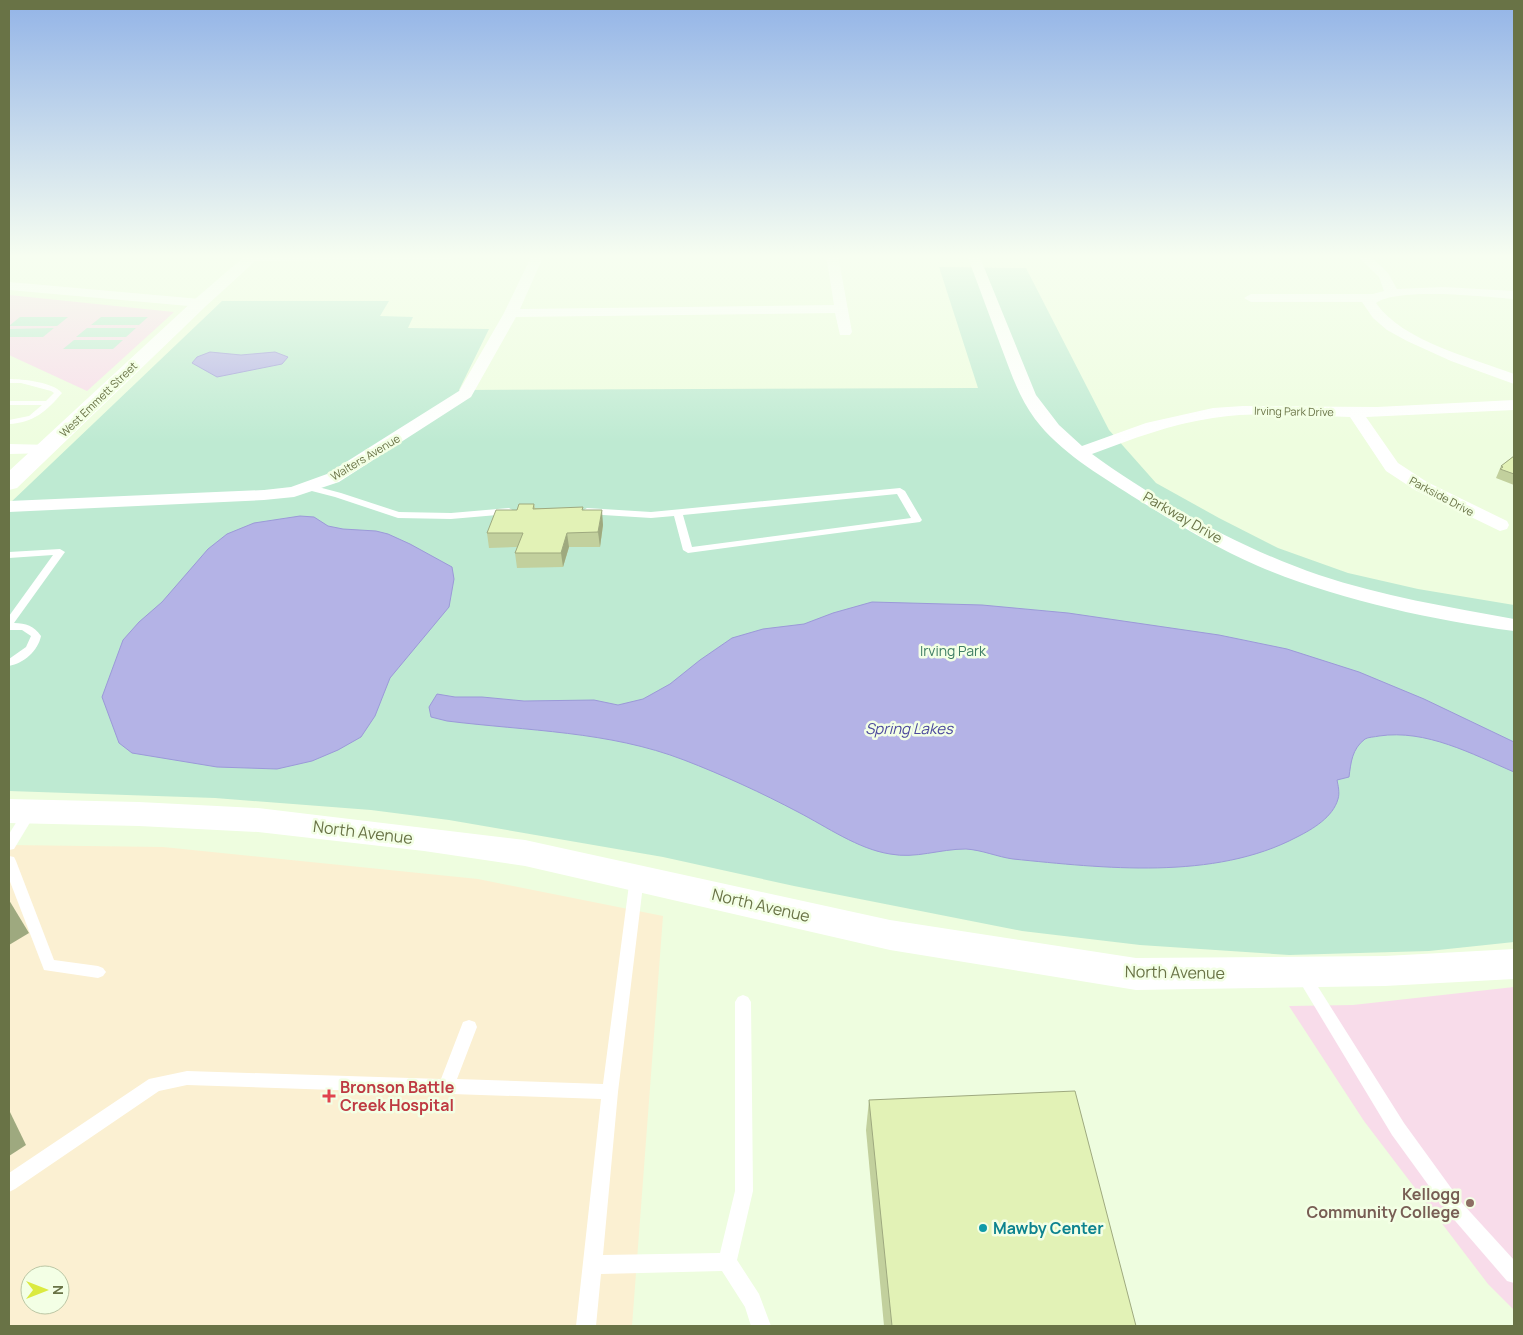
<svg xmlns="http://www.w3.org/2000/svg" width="1523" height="1335" viewBox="0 0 1523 1335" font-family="Manrope,sans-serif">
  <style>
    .education { fill: #f8dcea }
    .medical { fill: #fbf0d2; fill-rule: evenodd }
    .green { fill: #beead2 }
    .water { fill: #b4b3e6; stroke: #9b99d8 }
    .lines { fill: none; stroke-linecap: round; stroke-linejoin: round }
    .lane { fill: #fff; fill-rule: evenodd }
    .street { fill: #fff; fill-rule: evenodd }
    .secondary { fill: #fff; fill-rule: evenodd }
    .wall { fill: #c2d09d }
    .shaded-wall { fill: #9ea97f }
    .building { fill: #e2f2b6; stroke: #9ea97f }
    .health-dot { fill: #e0444e; stroke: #f3ffe5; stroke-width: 2 }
    .education-dot { fill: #8d6e63; stroke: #f3ffe5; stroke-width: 2 }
    .culture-dot { fill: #0f9aa8; stroke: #f3ffe5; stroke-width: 2 }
    .labels { text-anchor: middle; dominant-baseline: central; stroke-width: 5; stroke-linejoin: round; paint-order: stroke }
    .far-street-label { font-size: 11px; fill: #697346; stroke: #f3ffe5 }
    .street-label { font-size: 14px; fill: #697346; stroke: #f3ffe5 }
    .park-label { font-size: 14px; fill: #407f65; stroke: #f3ffe5 }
    .water-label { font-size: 15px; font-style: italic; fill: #4b489c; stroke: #f3ffe5 }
    .near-street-label { font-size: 16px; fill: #697346; stroke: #f3ffe5 }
    .near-health-label { font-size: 16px; font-weight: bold; fill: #be3a42; stroke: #f3ffe5; text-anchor: start }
    .near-education-label { font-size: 16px; font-weight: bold; fill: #785e54; stroke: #f3ffe5; text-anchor: end }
    .near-culture-label { font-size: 16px; font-weight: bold; fill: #0d838f; stroke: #f3ffe5; text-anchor: start }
  </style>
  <rect width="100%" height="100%" fill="#eefddf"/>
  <g class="education">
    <polygon points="9,295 174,312 87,391 9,355"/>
    <polygon points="1514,987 1514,1310 1488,1284 1364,1121 1289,1006 1353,1005"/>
  </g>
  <path class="medical" d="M9 845 163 847 478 879 663 916 632 1326H9ZM30 1275H60V1305H30Z"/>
  <g class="green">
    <polygon points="939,267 1026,268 1109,430 1156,483 1219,518 1278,548 1348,573 1418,589 1514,605 1514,942 1429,951 1289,955 1140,945 1022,931 794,886 663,857 449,820 371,810 215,798 9,791 9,504 222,301 389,301 380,316 413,317 408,328 489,329 459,390 978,388"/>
    <polygon points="20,317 68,317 57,326 9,326"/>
    <polygon points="101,317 148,317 139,325 91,325"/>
    <polygon points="54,328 43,337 9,337 9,329"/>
    <polygon points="87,328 136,328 126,337 76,337"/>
    <polygon points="74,340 123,340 113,349 63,349"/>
  </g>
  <g class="water">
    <polygon points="210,352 241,355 275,352 288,357 282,364 217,377 192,363 197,357"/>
    <polygon points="300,516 314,517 328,526 343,529 376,531 388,534 410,544 452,567 454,579 449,607 390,678 375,716 361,737 338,750 312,761 277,769 217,767 132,753 119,743 102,697 123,640 139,622 162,602 208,549 227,534 254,523"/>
    <path d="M872 602 982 605 1068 613 1219 635 1287 649 1359 672 1424 699 1514 742V772C1472 754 1426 729 1379 736 1375 737 1368 737 1365 739 1352 749 1351 762 1349 777L1337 780C1338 785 1340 793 1338 799 1333 817 1313 829 1297 837 1214 881 1103 868 1013 859 998 857 982 850 966 849 939 849 916 859 890 854 858 849 827 827 798 812 762 793 723 775 684 760 609 731 527 731 447 721L431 717 429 707 437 694 455 697H482L524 701 594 700 618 705 643 699 670 684 700 660 732 638 763 629 804 624 833 613Z"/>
  </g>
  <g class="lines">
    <g class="lane">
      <path d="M9 379C23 379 53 382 62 393 47 411 33 423 9 424V420L29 416 42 405H9V401H46L54 393 51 391 21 383H9Z"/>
      <polygon points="307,484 341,493 399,512 451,513 509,508 514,511 509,514 451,519 398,518 335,497 304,489 304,485"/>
      <path d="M900 488 905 491 922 520 920 522 688 553 683 550 674 516 651 518 587 514 582 511 587 508 651 512ZM897 494 911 518 692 547 683 515Z"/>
      <path d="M60 549 65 552 14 623C26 623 34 626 41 636 38 651 24 663 9 666V659L26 647 31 636 22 630H9V616L53 555 9 558V552Z"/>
      <polygon points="30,806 35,808 37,811 14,849 9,850 9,834 25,808"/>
      <polygon points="9,856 14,857 16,861 54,960 98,966 103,968 106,972 103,976 98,978 44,970 9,879"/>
      <polygon points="637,872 642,873 644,877 618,1092 603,1255 720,1253 735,1191 735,1002 738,997 743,995 748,997 751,1002 753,1191 737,1260 759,1294 771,1326 751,1326 745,1307 722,1271 601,1274 596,1326 576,1326 601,1099 187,1085 159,1091 15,1189 9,1192 9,1173 149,1079 187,1071 441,1079 463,1022 469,1020 475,1022 477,1027 457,1079 603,1084 630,877 632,873"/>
      <polygon points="1303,969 1308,971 1404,1123 1462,1203 1514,1260 1514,1283 1507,1281 1450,1215 1392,1135 1298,979 1295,975 1298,971"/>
    </g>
    <g class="street">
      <polygon points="248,255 458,255 452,259 253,261 249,260 247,257"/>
      <polygon points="532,255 544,255 520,309 834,305 826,255 838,255 852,332 850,335 840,335 835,313 516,317 471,397 339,482 294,497 264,500 9,512 9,501 264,490 291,487 327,474 459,391 504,313"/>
      <path d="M967 255H979L1036 395 1059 425 1082 446 1146 423 1213 408 1243 406 1377 407 1514 400V410L1366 417 1398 463 1427 482 1507 521 1509 525 1507 529 1500 531 1415 490 1386 471 1350 417C1305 416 1257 411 1213 418 1171 424 1132 439 1092 454 1158 502 1242 549 1319 575 1382 596 1448 607 1514 619V631C1428 619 1339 600 1258 566 1214 547 1173 521 1132 496 1098 474 1060 452 1035 419 1018 396 1010 370 1000 344 989 314 978 285 967 255Z"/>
      <path d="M1357 255H1370L1388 273 1397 289 1443 287 1514 291V299C1485 297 1399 287 1376 303 1402 341 1472 358 1514 374V384L1451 361 1407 341 1387 330 1373 318 1362 302H1251L1244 298 1251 294H1373L1384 291 1379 277Z"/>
      <polygon points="9,282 200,299 207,303 200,307 9,290"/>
      <polygon points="9,444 52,445 55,449 52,453 9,454"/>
    </g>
    <g class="secondary">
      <polygon points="246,255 262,255 206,306 17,488 9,490 9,471 194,300"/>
      <polygon points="9,799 139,802 258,808 525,840 890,920 1136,958 1385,956 1514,949 1514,979 1385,986 1136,990 890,950 525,866 424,851 258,832 139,826 9,823"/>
    </g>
  </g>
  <g class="wall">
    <polygon points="1514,456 1514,485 1496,478 1501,466"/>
    <polygon points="534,504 535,508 584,510 603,525 600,547 569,547 563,567 517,568 515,553 517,547 489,548 487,533 517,510"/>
    <polygon points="869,1100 1136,1326 884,1326 866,1130"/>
  </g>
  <g class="shaded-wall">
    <polygon points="602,510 603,525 600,547 598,532"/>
    <polygon points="567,533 569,547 563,567 561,553"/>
    <polygon points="9,900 29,933 9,945"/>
    <polygon points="9,1110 26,1145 9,1156"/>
  </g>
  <g class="building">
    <polygon points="1514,456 1514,474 1500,469 1503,467 1501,466"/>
    <polygon points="519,504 534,504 533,509 583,507 582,510 602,510 598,532 567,533 561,553 515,553 523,533 487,533 496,510 517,510"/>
    <polygon points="1075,1091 1136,1326 892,1326 869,1100"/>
  </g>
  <linearGradient id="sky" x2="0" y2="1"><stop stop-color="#93b4e7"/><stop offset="0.58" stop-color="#f7fef1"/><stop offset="1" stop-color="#f7fef1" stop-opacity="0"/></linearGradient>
  <rect width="1523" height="442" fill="url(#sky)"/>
  <path class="health-dot" d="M326.5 1088.5h5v5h5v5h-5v5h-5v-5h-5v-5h5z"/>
  <circle class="education-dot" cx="1470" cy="1203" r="5"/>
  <circle class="culture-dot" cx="983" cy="1228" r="5"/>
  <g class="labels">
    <g class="far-street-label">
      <text transform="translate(98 399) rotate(-44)">West Emmett Street</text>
      <text transform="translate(1294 411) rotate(1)">Irving Park Drive</text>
      <text transform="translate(365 457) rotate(-31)">Walters Avenue</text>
      <text transform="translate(1442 496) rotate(28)">Parkside Drive</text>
    </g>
    <g class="street-label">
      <text transform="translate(1183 517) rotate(30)">Parkway Drive</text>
    </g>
    <g class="park-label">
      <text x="953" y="650">Irving Park</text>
    </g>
    <g class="water-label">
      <text x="909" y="728">Spring Lakes</text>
    </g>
    <g class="near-street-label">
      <text transform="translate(363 832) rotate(7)">North Avenue</text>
      <text transform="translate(761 905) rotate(13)">North Avenue</text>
      <text transform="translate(1175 972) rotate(1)">North Avenue</text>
    </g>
    <g class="near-health-label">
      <text x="340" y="1087">Bronson Battle<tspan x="340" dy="18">Creek Hospital</tspan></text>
    </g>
    <g class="near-education-label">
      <text x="1460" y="1194">Kellogg<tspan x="1460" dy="18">Community College</tspan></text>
    </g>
    <g class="near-culture-label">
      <text x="993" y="1228">Mawby Center</text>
    </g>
  </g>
  <rect width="1523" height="1335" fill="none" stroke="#697346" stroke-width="20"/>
  <g transform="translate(45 1290) rotate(90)"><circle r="24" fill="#f3ffe5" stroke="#bcc7a5"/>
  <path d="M0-4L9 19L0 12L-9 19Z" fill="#dbea40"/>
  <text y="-8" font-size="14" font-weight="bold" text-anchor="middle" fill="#697346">N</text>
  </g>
</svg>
